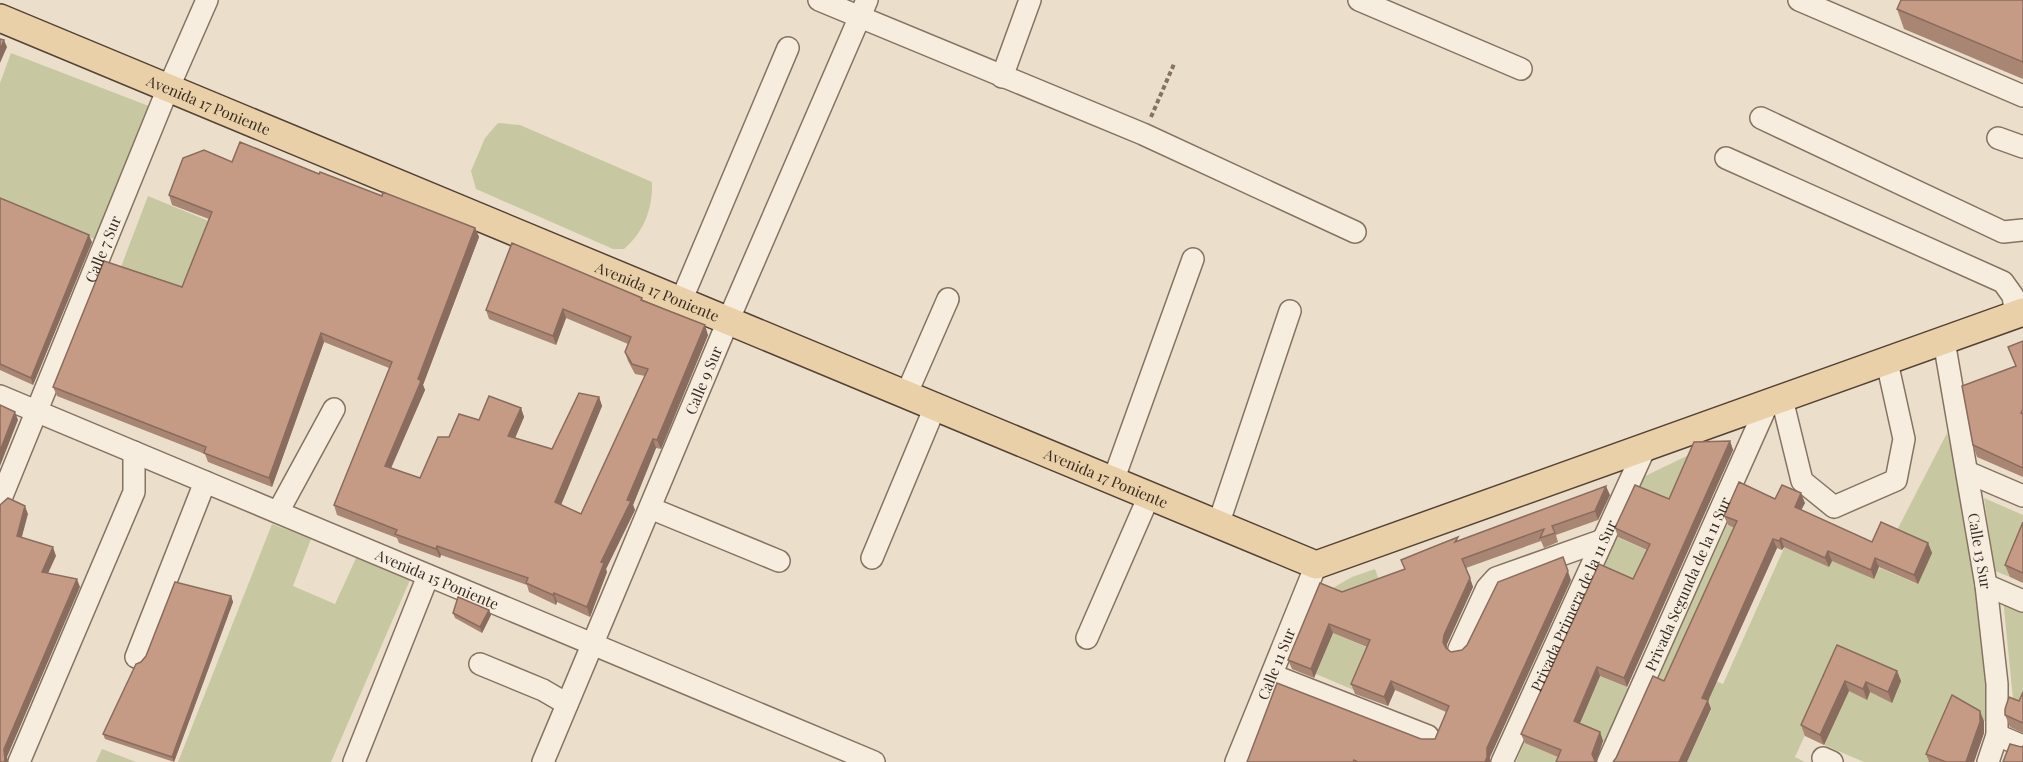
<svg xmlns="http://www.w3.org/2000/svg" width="2023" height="762" viewBox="0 0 2023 762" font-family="'Playfair Display',serif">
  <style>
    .green { fill: #c7c8a1 }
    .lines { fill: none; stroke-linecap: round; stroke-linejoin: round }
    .minor-casing { stroke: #867261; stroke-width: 24 }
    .major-casing { stroke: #554135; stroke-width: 30 }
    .path { stroke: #867261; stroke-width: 4; stroke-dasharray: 4.5 3; stroke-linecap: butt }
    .minor { stroke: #f6eddf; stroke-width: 21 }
    .major { stroke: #e9d0a9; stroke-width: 27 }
    .wall { fill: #a98573 }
    .shaded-wall { fill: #8a6c5e }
    .building { fill: #c59b86; stroke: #8a6c5e; stroke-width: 1.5 }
    .labels { text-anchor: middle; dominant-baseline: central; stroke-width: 6; stroke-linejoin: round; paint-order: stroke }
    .street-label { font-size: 15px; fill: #392c23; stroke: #f3eadb }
  </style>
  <rect width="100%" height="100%" fill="#ebdfcc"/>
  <g class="green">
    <polygon points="11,53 154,108 99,241 0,200 0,83"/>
    <path d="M498 123 520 125 652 182C653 208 644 232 624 249H613L476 189 471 171 485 138Z"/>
    <polygon points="148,196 211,222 179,291 119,272"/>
    <polygon points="1947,433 1962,497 1981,619 1990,724 1956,706 1931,762 1864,762 1824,745 1849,691 1866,699 1870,692 1892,702 1841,656 1795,757 1805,762 1687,762 1711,710 1700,704 1711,679 1723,684 1798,517 1834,556 1852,559 1878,571 1880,568 1917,584 1894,536"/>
    <polygon points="1697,451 1672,508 1636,493 1641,478"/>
    <polygon points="1984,498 2023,515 2023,545 2010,577 1995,571"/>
    <polygon points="272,524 311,539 293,586 335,604 357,556 410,580 331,762 178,762"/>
    <polygon points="1727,525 1740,531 1670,685 1654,684"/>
    <polygon points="1617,537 1653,553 1637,588 1601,572"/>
    <polygon points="1375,569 1382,588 1359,596 1324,593 1352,577"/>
    <polygon points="2003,599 2023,607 2023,713 2014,709"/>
    <polygon points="1333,633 1373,650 1356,691 1316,674"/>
    <polygon points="1600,676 1631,689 1606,743 1577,730"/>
    <polygon points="1524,742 1564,759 1563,762 1516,762"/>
    <polygon points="102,749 136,762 96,762"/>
  </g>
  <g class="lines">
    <defs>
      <g id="minor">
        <polyline points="819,0 1143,134 1355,232"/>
        <polyline points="1359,0 1521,69"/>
        <polyline points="1799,0 2023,96"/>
        <polyline points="1002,77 1030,0"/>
        <polyline points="1761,118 2003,232 2023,230"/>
        <polyline points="1998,138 2023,147"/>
        <polyline points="1726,158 2003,282 2013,296 2016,315"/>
        <polyline points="681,301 788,48"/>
        <path id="s1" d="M1944 341 1986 585 1997 684V735L1988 762"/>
        <polyline points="906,395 948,299"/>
        <path id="s2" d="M0 396 874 762"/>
        <polyline points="1782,399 1802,481 1834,507 1896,480 1904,439 1887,362"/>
        <polyline points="1967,472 2023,496"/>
        <polyline points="1113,481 1193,259"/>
        <path id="s3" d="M0 501 164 98 207 0"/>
        <polyline points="650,508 779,561"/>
        <polyline points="278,512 334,409"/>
        <polyline points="1218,525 1290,311"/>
        <polyline points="872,558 935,407"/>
        <polyline points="1986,585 2023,601"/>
        <polyline points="1087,638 1149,496"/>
        <polyline points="1459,649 1487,588 1496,578 1603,540"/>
        <polyline points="136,657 205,482"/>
        <polyline points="480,664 543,690 567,704"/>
        <polyline points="1272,675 1428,736"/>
        <polyline points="1997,735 2023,746"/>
        <polyline points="1823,758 1832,762"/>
        <polyline points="19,762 134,492 134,452"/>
        <polyline points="354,762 428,576"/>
        <path id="s4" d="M543 762 728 321 867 0"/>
        <path id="s5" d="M1236 762 1316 565"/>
        <path id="s6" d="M1502 762 1645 448"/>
        <path id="s7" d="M1608 762 1767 405"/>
      </g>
      <g id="major">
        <path id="s8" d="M0 18 1316 565 2023 312"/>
      </g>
    </defs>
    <use href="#minor" class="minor-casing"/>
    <use href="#major" class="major-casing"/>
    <polyline class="path" points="1151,117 1174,64"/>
    <use href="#minor" class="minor"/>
    <use href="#major" class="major"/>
  </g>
  <g class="wall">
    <polygon points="2023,0 2023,79 1904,29 1897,9"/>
    <polygon points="232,162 319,174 475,228 479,237 423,385 425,390 391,468 420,478 449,437 479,420 521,408 524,417 515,438 552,449 599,397 602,406 561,505 581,514 645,376 635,374 628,361 625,352 628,344 566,318 556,345 489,319 486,310 642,298 643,301 708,335 661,449 656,448 633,505 635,510 606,569 607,572 590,617 557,602 556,605 529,592 527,585 441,555 440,558 399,543 397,538 337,515 334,505 389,368 324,342 272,487 208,462 205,454 57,396 53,387 182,287 209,219 172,205 169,195"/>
    <polygon points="0,198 92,242 33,385 0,370"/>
    <polygon points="2023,341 2023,477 1977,457 1973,445 2016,366"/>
    <polygon points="1730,441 1733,450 1627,687 1600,676 1580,723 1600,732 1603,741 1596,762 1558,757 1525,743 1521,734 1633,579 1647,550 1618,537 1615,528 1669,499"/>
    <polygon points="1610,495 1598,520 1556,535 1558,542 1544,548 1541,541 1466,568 1473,587 1447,644 1447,648 1451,652 1462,650 1571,580 1490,757 1490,762 1247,762 1421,739 1435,739 1446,712 1395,690 1388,706 1355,694 1351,684 1367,647 1333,633 1314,678 1292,669 1288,660 1342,592 1405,569 1459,541"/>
    <polygon points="1775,499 1805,503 1801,510 1872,542 1928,543 1932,553 1918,584 1879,567 1874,579 1832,561 1829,567 1784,547 1782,550 1777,548 1708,701 1711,709 1616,758 1664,681 1734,528 1728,525 1724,516"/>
    <polygon points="2023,522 2023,583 2010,577 2005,565"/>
    <polygon points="231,596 233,602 174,762 105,739 103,734 141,662"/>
    <polygon points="489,610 491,615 482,633 455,618 453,613"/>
    <polygon points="1837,645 1897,671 1901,681 1892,703 1870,692 1867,700 1849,691 1824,745 1805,736 1801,725"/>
    <polygon points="2023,692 2023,733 2010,727 2005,715 2019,701"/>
    <polygon points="1984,721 1984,733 1974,762 1929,762 1926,754"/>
  </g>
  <g class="shaded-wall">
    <polygon points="4,40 7,47 0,63 0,50"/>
    <polygon points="475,228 479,237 423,385 425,390 388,475 385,466"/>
    <polygon points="89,235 92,242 33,385 31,378"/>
    <polygon points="563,309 566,318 556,345 553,336"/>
    <polygon points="705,325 708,335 661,449 657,440"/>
    <polygon points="321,333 324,342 272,487 269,478"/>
    <polygon points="599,397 602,406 558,512 555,502"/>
    <polygon points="521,408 524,417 512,445 508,436"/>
    <polygon points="15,412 18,420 0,466 0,451"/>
    <polygon points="653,439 656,448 633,505 635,510 606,569 607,572 590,617 587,607 601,562"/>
    <polygon points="1730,441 1733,450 1627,687 1624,678"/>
    <polygon points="1606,486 1610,495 1598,520 1595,511"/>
    <polygon points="1801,493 1805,503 1798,516 1795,507"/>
    <polygon points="25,506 28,514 20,544 17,536"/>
    <polygon points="1781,538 1784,547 1782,550 1779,541"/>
    <polygon points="1773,539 1777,548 1708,701 1711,709 1687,762 1679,762 1702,698"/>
    <polygon points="1928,543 1932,553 1918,584 1914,575"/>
    <polygon points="437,546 441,555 440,558 436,549"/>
    <polygon points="53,547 56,556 45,580 42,572"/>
    <polygon points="1828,551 1832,561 1829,567 1825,558"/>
    <polygon points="1563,557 1571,580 1490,757 1490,762 1485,762 1487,748"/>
    <polygon points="1875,558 1879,567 1874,579 1871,570"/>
    <polygon points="1470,578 1473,587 1447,644 1446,651 1443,642 1444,635"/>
    <polygon points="77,579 80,587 7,757 8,762 4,762 4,749"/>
    <polygon points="554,593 557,602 556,605 553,595"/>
    <polygon points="231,596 233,602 174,762 172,757"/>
    <polygon points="489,610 491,615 482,633 480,627"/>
    <polygon points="1329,624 1333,633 1314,678 1311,669"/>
    <polygon points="1597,667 1600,676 1577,730 1574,721"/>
    <polygon points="1897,671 1901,681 1892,703 1888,692"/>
    <polygon points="1391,681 1395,690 1388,706 1384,697"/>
    <polygon points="1845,681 1849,691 1824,745 1820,735"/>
    <polygon points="1866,682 1870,692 1867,700 1863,689"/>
    <polygon points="1980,711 1984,721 1984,733 1974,762 1966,762"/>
    <polygon points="1600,732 1603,741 1596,762 1592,754"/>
  </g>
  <g class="building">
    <polygon points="1901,0 2023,0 2023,62 1897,9"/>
    <polygon points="0,39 4,40 0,50"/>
    <polygon points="240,142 319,174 320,172 382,196 383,192 475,228 418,379 421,381 385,466 420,478 438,437 449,437 459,414 479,420 489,396 521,408 508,436 552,449 579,393 599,397 555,502 581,514 648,369 632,364 625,352 631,337 563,309 553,336 486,310 512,243 642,298 641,300 705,325 657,440 653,439 627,500 631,501 601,562 604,563 587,607 554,593 553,595 526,583 528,578 437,546 436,549 395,534 397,530 334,505 392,362 321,333 269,478 204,453 206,447 53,387 104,261 182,287 212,212 169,195 183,158 204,150 232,162"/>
    <polygon points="0,198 89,235 31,378 0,364"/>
    <polygon points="2023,341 2023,409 2021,413 2023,414 2023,468 1973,445 1962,386 2016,366 2008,347"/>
    <polygon points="0,405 15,412 0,451"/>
    <polygon points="1730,441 1624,678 1597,667 1574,721 1600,732 1592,754 1595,761 1596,762 1556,762 1561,750 1521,734 1599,564 1633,579 1650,544 1615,528 1635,485 1669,499 1694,442"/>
    <polygon points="1739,482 1775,499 1782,485 1801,493 1795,507 1872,542 1881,522 1928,543 1914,575 1875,558 1871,570 1828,551 1825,558 1781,538 1779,541 1773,539 1702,698 1708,700 1679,762 1613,762 1616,758 1653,676 1664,681 1737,521 1724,516"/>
    <polygon points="1606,486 1595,511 1552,526 1555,533 1540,538 1544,529 1462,559 1470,578 1444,635 1443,642 1446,648 1451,652 1462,650 1467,645 1498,582 1563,557 1568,571 1487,748 1487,757 1485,762 1358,762 1354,760 1353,762 1247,762 1277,683 1421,739 1435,739 1449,706 1391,681 1384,697 1351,684 1370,640 1329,624 1311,669 1288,660 1320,583 1342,592 1405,569 1401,560 1428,549 1458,537 1455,542"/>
    <polygon points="8,498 25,506 17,536 53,547 42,572 77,579 4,749 5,760 4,762 0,762 0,505"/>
    <polygon points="2023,522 2023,573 2005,565"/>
    <polygon points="175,582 231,596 172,757 103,734 136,664 141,662 146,656"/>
    <polygon points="458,597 489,610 480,627 453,613"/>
    <polygon points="1837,645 1897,671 1888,692 1866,682 1863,689 1845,681 1820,735 1801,725"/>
    <polygon points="2023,692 2023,723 2005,715 2005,709 2009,697 2019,701"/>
    <polygon points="1952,695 1980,711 1980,722 1966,762 1946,762 1926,754"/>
    <polygon points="2010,744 2021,747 2023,746 2023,762 2003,762"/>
  </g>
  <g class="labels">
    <g class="street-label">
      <text stroke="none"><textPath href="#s8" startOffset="226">Avenida 17 Poniente</textPath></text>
      <text stroke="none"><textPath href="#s3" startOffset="272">Calle 7 Sur</textPath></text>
      <text stroke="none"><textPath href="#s8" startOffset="712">Avenida 17 Poniente</textPath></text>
      <text stroke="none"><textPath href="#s4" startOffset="414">Calle 9 Sur</textPath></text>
      <text stroke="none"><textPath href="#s8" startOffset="1198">Avenida 17 Poniente</textPath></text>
      <text stroke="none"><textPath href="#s1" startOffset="213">Calle 13 Sur</textPath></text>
      <text stroke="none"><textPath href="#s2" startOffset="474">Avenida 15 Poniente</textPath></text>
      <text stroke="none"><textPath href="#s7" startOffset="195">Privada Segunda de la 11 Sur</textPath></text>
      <text stroke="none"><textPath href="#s6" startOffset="172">Privada Primera de la 11 Sur</textPath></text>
      <text stroke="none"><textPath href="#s5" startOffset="106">Calle 11 Sur</textPath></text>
    </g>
  </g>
</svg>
